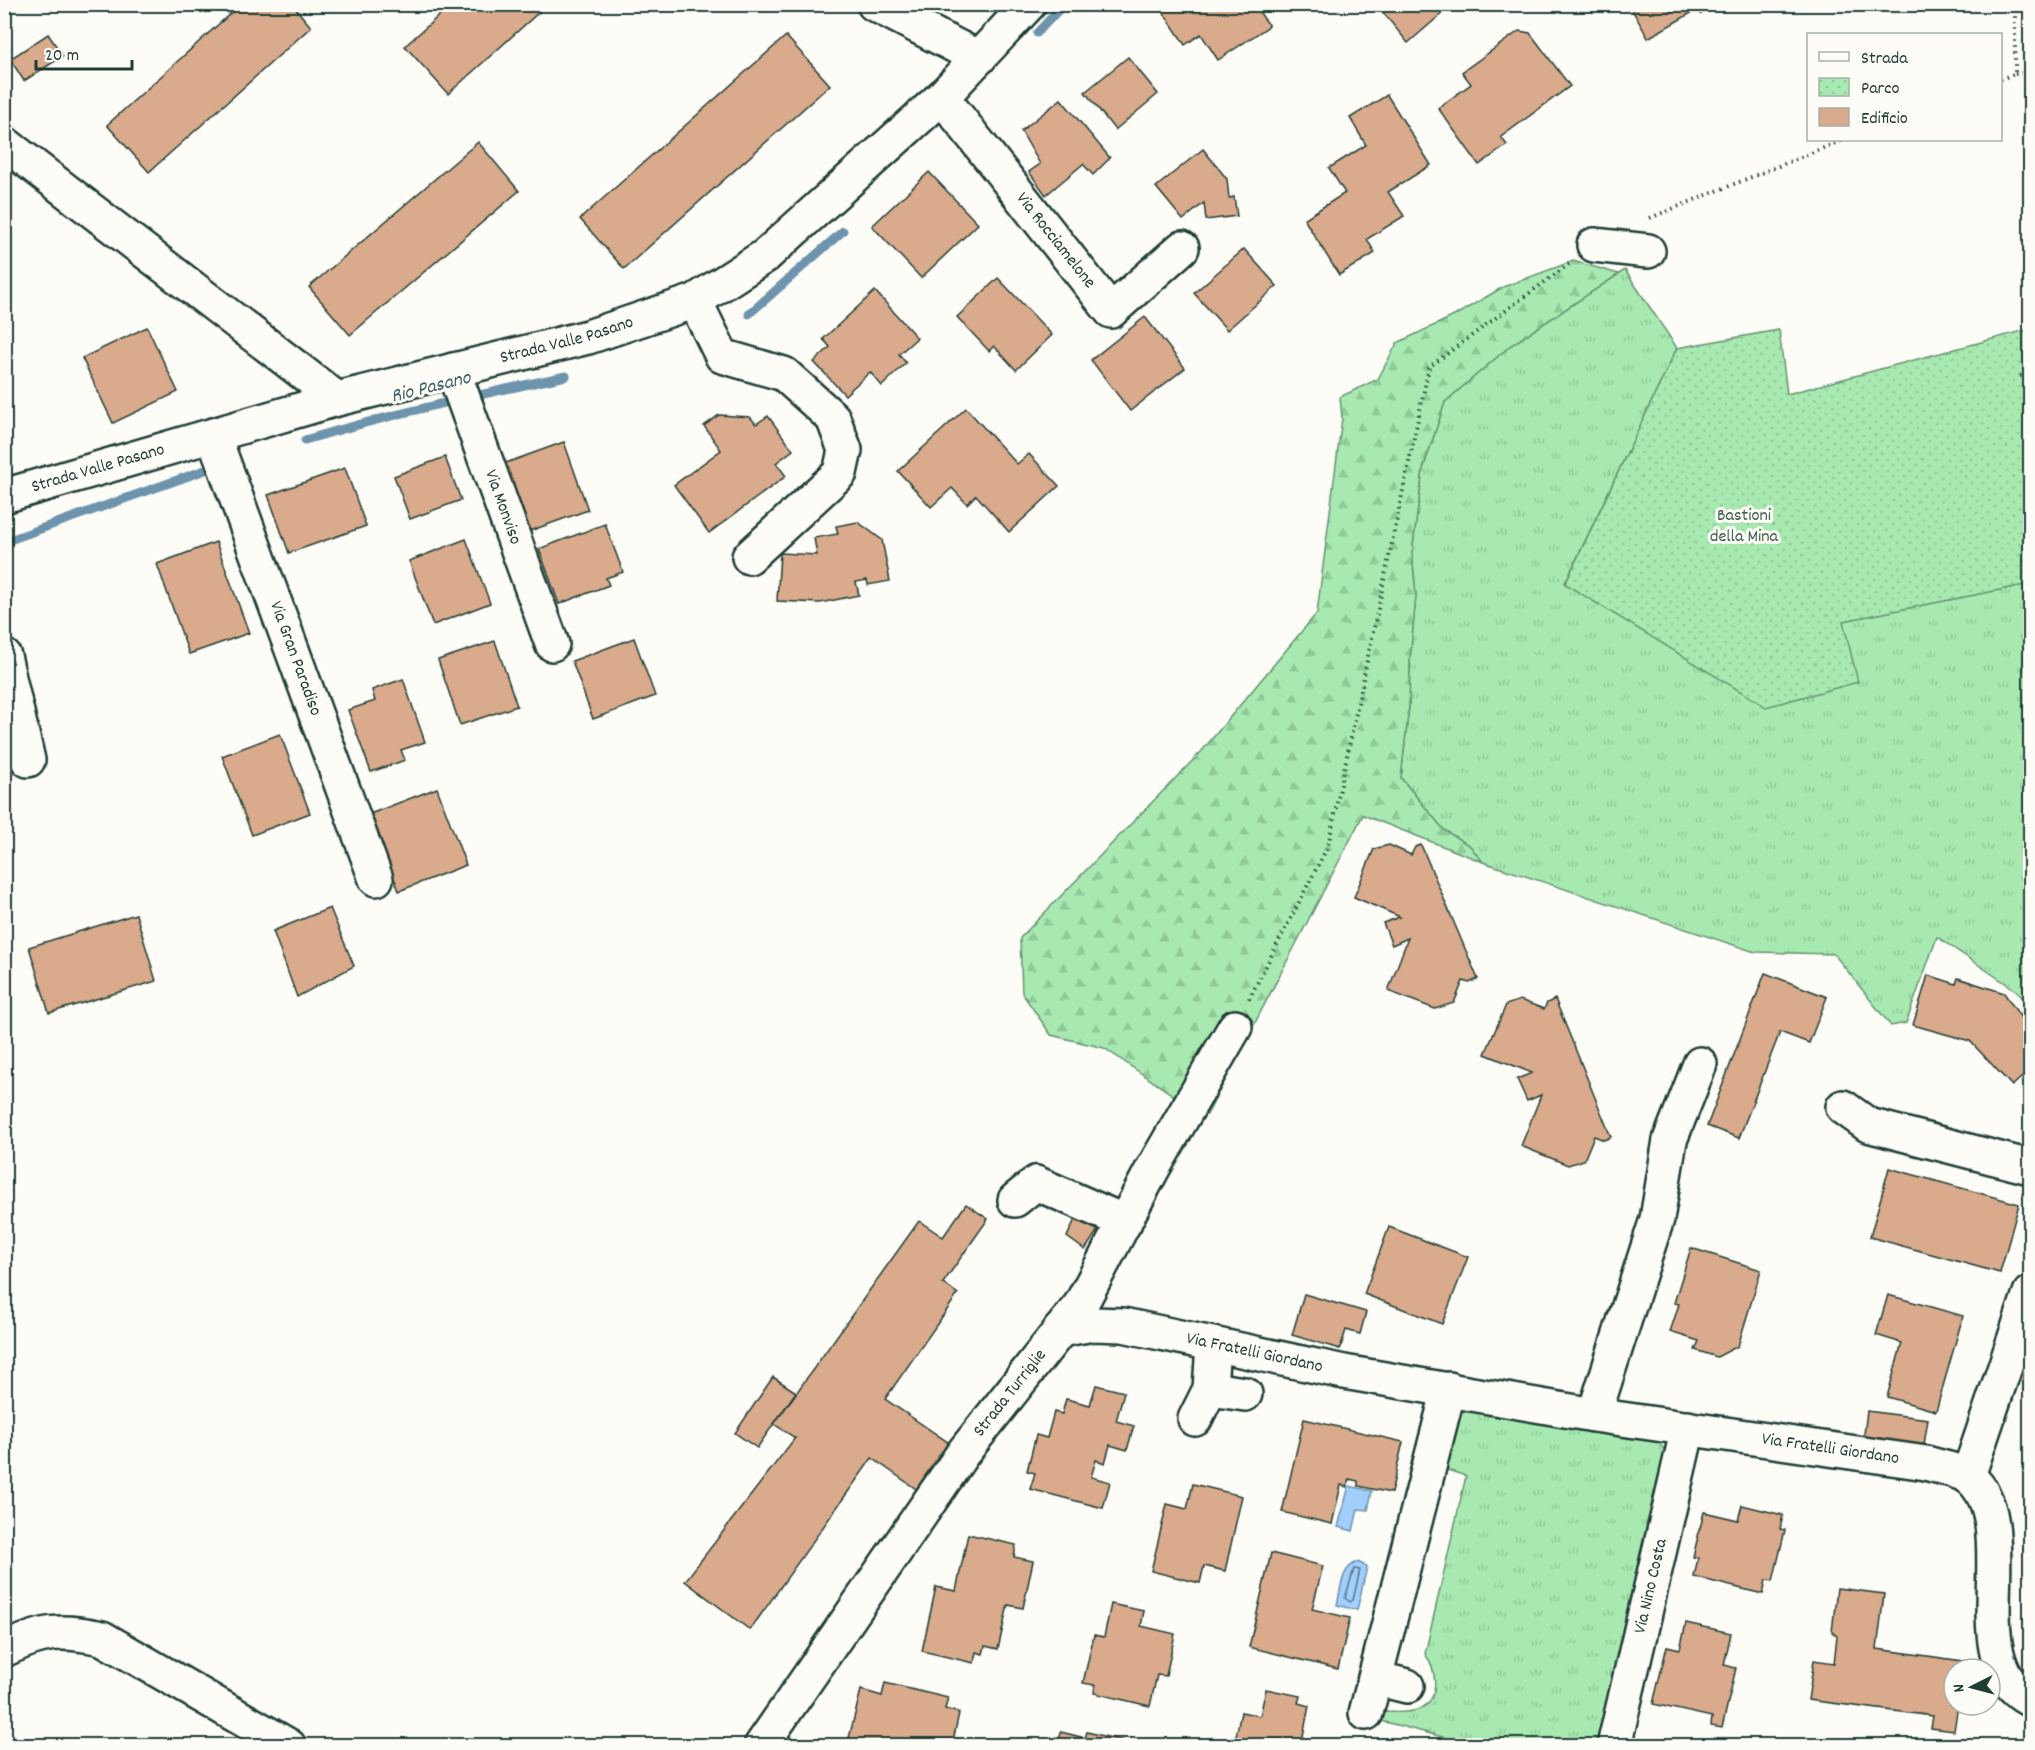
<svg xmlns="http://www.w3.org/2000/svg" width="2035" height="1750" viewBox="0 0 2035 1750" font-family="Dekko,sans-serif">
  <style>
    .grass { fill: url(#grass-tufts); stroke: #649372; stroke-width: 1.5 }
    .forest { fill: url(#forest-firs); stroke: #649372; stroke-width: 1.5 }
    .park { fill: url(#park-dots); stroke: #649372; stroke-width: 1.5 }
    .water { fill: #a1cefc; stroke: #6d94ac; stroke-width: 1.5 }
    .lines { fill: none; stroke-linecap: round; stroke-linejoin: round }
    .shore { stroke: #537784; stroke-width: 1.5 }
    .stream { stroke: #6d94ac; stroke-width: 9 }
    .building { fill: #d9aa8b; stroke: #1f3d34; stroke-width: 1.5 }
    .minor-casing { stroke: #1f3d34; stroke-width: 38 }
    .path { stroke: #1f3d34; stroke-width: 4; stroke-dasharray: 1.5 4.5; stroke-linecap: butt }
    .minor { stroke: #fdfcf7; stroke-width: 33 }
    .labels { text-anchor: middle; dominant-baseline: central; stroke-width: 6; stroke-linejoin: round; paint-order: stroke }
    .street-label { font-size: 18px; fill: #1f3d34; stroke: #fdfcf7 }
    .park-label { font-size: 18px; fill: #3a5f4d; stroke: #fdfcf7 }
    .water-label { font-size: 20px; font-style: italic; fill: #406166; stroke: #fdfcf7 }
  </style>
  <defs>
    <pattern id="grass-tufts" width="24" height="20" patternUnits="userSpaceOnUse" patternTransform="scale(1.5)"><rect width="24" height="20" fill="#a8e9b1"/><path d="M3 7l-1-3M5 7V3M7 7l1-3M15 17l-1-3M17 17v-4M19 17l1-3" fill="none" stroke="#90c999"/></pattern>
    <pattern id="forest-firs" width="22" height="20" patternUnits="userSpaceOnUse" patternTransform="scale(1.5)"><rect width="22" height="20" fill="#a8e9b1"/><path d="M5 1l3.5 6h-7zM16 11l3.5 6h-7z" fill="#90c999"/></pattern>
    <pattern id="park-dots" width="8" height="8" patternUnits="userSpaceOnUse" patternTransform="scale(1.5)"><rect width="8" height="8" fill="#a8e9b1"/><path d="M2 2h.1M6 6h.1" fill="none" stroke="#90c999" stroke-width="1.8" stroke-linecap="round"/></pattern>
  </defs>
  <rect width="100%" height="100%" fill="#fdfcf7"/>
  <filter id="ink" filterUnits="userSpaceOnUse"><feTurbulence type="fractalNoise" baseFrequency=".0167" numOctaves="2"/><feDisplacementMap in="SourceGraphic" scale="12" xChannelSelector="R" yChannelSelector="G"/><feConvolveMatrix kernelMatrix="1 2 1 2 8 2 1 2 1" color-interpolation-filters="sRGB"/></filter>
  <g filter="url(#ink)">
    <g class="grass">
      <polygon points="1625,270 1677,348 1565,583 1843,621 2030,584 2030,1008 2017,991 1937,937 1906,1023 1891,1026 1834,954 1755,952 1483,862 1470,846 1444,830 1401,778 1409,706 1410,659 1416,596 1412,553 1423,469 1445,402 1511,345"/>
      <path d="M1454 1406 1654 1437 1665 1450 1666 1462 1601 1745H1474L1377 1720 1380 1712C1393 1712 1410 1714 1422 1708 1441 1697 1436 1668 1425 1654L1466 1476 1438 1467Z"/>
    </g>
    <polygon class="forest" points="1573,261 1619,274 1511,345 1445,402 1423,469 1412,553 1416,596 1410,659 1409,706 1401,778 1444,830 1470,846 1483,862 1363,815 1207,1115 1192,1108 1104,1048 1051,1035 1022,993 1020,938 1201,752 1317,613 1342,418 1340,397 1378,379 1397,343 1454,316 1503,287"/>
    <polygon class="park" points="2030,329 2030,584 1843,621 1858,682 1766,707 1565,584 1677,348 1779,330 1787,394"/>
    <g class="water">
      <polygon points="1349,1486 1372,1491 1368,1510 1358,1509 1353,1531 1338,1527"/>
      <path d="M1358 1562 1367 1567 1357 1610 1337 1605C1341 1589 1341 1567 1358 1562Z"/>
    </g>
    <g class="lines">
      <polygon class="shore" points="1354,1569 1360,1570 1353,1600 1350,1602 1345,1598"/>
      <g class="stream">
        <polyline points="1037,33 1064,4"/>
        <polyline points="749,314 843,231"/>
        <path d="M305 440C391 414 478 395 566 376"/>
        <polyline points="4,542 208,469"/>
      </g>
    </g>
    <g class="building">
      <polygon points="241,4 292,4 311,27 149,172 107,125"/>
      <polygon points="452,4 548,4 448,94 405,46"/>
      <polygon points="1158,4 1226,4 1228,8 1234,4 1254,4 1269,26 1218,60 1201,34 1185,45"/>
      <polygon points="1376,4 1453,4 1408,43"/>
      <polygon points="1629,4 1719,4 1701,14 1698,9 1648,38"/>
      <polygon points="1519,31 1530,33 1570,86 1501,137 1507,145 1479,165 1438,108 1471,84 1462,72"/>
      <polygon points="48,34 63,56 24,81 10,59"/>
      <polygon points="786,36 830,85 624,269 580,219"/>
      <polygon points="1128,57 1158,94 1115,130 1085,92"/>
      <polygon points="1387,95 1431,165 1388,192 1404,216 1367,239 1375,253 1339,275 1304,219 1345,193 1329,168 1366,145 1350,118"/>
      <polygon points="1061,99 1110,158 1093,175 1083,164 1046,195 1029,172 1040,164 1021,131"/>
      <polygon points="478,142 519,191 350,335 309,287"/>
      <polygon points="1203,149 1227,179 1229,198 1234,197 1237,216 1206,220 1204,203 1183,220 1156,187"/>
      <polygon points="929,172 978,224 921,278 872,226"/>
      <polygon points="1244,249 1277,286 1227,330 1194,293"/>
      <polygon points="998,278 1052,335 1016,370 994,346 989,351 957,317"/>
      <polygon points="875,291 917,338 899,354 906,363 882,386 870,372 845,395 814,362 830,347 823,339"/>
      <polygon points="1145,317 1185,368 1130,411 1091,360"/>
      <polygon points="147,327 178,392 113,423 82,358"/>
      <polygon points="966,408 1017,464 1029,454 1059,486 1009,532 976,495 967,504 952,488 931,507 898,471"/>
      <polygon points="719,415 750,417 756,424 768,416 793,450 776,463 786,476 709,533 674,485 721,450 704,426"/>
      <polygon points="564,442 588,510 527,532 503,464"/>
      <polygon points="445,457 461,500 410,519 394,476"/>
      <polygon points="345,468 366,526 289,553 268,495"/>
      <polygon points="858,522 882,540 890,581 868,585 867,580 856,582 859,595 820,603 777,601 780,553 817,555 814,538 838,534 836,526"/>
      <polygon points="605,524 623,572 606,578 609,585 559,604 539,549"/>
      <polygon points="466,539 490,603 433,625 409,561"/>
      <polygon points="216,542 249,633 189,654 157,564"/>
      <polygon points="634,638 655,696 593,719 572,661"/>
      <polygon points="495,641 517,706 460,725 438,660"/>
      <polygon points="403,679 425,742 401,750 405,760 371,772 348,710 375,701 372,690"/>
      <polygon points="4,700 18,773 4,775"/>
      <polygon points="280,734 310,813 252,835 222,756"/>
      <polygon points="437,788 466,865 399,891 370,814"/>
      <polygon points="1389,845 1411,855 1415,847 1421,845 1478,979 1469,983 1463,981 1454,1003 1435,1009 1388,991 1408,938 1392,945 1383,923 1400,917 1354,897 1374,849"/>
      <polygon points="330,908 354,966 297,997 273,931"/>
      <polygon points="136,914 156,981 49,1013 29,947"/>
      <polygon points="1765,973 1827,997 1809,1043 1780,1032 1739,1138 1707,1126"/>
      <polygon points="1928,975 1956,984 1958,978 2004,993 2030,1031 2030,1070 2012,1086 1970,1041 1913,1025"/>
      <polygon points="1555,999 1611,1137 1604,1140 1594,1136 1584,1160 1568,1165 1521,1146 1541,1095 1527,1101 1517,1079 1532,1073 1485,1054 1506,1005 1520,1000 1544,1009 1547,1003"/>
      <polygon points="1889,1168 2019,1204 2000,1273 1870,1237"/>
      <polygon points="966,1204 988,1219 943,1283 958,1294 885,1399 952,1445 919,1491 872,1458 750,1630 685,1581 795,1438 774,1424 919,1221 943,1237"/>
      <polygon points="1077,1215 1102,1224 1085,1250 1067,1237"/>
      <polygon points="1389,1227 1468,1257 1442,1324 1364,1294"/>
      <polygon points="1691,1248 1761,1270 1738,1346 1717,1357 1695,1350 1699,1341 1670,1332 1679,1304 1674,1303"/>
      <polygon points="1304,1294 1366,1312 1360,1334 1346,1330 1340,1349 1292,1335"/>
      <polygon points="1888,1295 1963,1316 1936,1411 1887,1397 1902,1343 1876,1335"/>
      <polygon points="773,1377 796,1392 757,1448 735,1433"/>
      <polygon points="1096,1385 1124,1392 1116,1421 1134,1426 1127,1450 1110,1445 1105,1463 1096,1460 1091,1477 1110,1482 1103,1508 1030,1489 1035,1473 1027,1471 1036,1435 1047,1438 1054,1412 1062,1414 1066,1399 1090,1405"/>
      <polygon points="1867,1411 1928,1419 1923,1451 1863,1442"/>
      <polygon points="1304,1419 1403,1442 1391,1493 1358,1486 1358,1481 1349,1479 1347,1487 1341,1485 1332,1524 1282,1512"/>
      <polygon points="1193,1484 1242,1496 1225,1571 1204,1566 1200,1583 1151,1571 1167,1504 1187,1509"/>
      <polygon points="1742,1505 1783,1515 1780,1529 1785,1530 1773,1581 1766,1580 1763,1594 1694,1577 1698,1558 1693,1557 1704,1512 1738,1520"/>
      <polygon points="968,1534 1016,1545 1014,1557 1033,1561 1023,1608 1008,1605 998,1649 985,1646 983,1654 976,1652 974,1663 922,1651 936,1587 956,1591"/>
      <polygon points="1271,1553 1323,1566 1312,1609 1350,1618 1338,1669 1249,1647"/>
      <polygon points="1837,1588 1884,1594 1877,1649 1963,1661 1962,1669 1954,1669 1954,1705 1958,1705 1954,1731 1931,1728 1933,1716 1808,1700 1814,1660 1834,1663 1837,1636 1832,1632"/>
      <polygon points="1111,1604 1144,1611 1141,1626 1175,1634 1166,1676 1157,1675 1150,1706 1094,1693 1095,1685 1083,1683 1094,1635 1104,1637"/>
      <polygon points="1686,1623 1731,1633 1724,1665 1736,1668 1722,1728 1711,1726 1712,1717 1653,1704 1667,1646 1680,1649"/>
      <polygon points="885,1683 948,1698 945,1709 959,1713 952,1746 861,1746 848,1742 861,1690 882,1696"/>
      <polygon points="1266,1689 1300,1696 1298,1703 1309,1706 1301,1746 1234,1746 1241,1712 1260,1716"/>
      <polygon points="1061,1732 1085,1738 1087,1732 1124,1741 1123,1746 1037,1746 1038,1740 1058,1745"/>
    </g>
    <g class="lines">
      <defs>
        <g id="minor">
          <polyline points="874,4 979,58"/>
          <path id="s1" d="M942 97 1111 311 1182 248"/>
          <polyline points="4,143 337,399"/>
          <polyline points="1594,245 1648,251"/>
          <polyline points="695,301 722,356 784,374 833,418 845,450 840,473 749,557"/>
          <path id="s2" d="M453 370 552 644"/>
          <path id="s3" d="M214 437 376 879"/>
          <path id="s4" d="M4 496 337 399 588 337 695 301 765 256 942 97 1029 4"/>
          <polyline points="4,656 28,760"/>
          <polyline points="1843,1107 1868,1125 2030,1167"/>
          <polyline points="1015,1200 1036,1183 1125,1222"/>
          <path id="s5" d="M1060 1330 1093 1324 1123 1325 1344 1372 1594 1415 1926 1463C1939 1467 1959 1470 1970 1478 2025 1524 1957 1663 2030 1699"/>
          <polyline points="1210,1389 1245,1394"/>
          <polyline points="1594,1415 1657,1219 1670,1140 1700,1064"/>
          <polyline points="1195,1419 1210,1389 1213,1345"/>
          <polyline points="1968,1476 2030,1293"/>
          <path d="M4 1650C43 1631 60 1629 102 1638L289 1746"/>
          <polyline points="1407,1686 1375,1678 1449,1389"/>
          <polyline points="1366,1713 1375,1678"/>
          <path id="s6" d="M761 1746 963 1453 1081 1304 1152 1170 1235 1027"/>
          <path id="s7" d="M1614 1746 1688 1428"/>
        </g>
      </defs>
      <use href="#minor" class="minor-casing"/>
      <g class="path">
        <polyline points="2015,74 2030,72"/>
        <polyline points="2000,79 2015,74 2015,4"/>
        <polyline points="1650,218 1843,140"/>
        <polyline points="2020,376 2030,374"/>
        <polyline points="1249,999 1328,846 1429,367 1569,264"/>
      </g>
      <use href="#minor" class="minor"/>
    </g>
  </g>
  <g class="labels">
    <g class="street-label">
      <text stroke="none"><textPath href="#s1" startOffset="183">Via Rocciamelone</textPath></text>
      <text stroke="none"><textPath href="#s4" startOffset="584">Strada Valle Pasano</textPath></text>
      <text stroke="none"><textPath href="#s4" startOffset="98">Strada Valle Pasano</textPath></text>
      <text stroke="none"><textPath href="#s2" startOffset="146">Via Monviso</textPath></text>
      <text stroke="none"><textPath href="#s3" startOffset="236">Via Gran Paradiso</textPath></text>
      <text stroke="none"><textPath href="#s5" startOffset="198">Via Fratelli Giordano</textPath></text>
      <text stroke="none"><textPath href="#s6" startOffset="432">Strada Turriglie</textPath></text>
      <text stroke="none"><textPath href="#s5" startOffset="782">Via Fratelli Giordano</textPath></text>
      <text stroke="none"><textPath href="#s7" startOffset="164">Via Nino Costa</textPath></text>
    </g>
    <g class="park-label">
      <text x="1744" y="516">Bastioni<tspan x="1744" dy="21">della Mina</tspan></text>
    </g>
    <g class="water-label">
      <text transform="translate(431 388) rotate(-14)">Rio Pasano</text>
    </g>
  </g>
  <rect width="2035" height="1750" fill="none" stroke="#fdfcf7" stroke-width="24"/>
  <rect x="12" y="12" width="2011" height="1726" fill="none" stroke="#1f3d34" stroke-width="2" filter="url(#ink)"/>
  <rect x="1807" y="33" width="195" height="108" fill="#fdfcf7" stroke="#a4b0a9" stroke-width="1.5"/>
  <rect x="1819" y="52" width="30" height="9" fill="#fdfcf7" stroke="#a4b0a9" stroke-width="1.5"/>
  <text x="1861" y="63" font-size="18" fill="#1f3d34">Strada</text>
  <rect x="1819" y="78" width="30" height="18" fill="url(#park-dots)" stroke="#a4b0a9" stroke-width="1.5"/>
  <text x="1861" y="93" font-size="18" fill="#1f3d34">Parco</text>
  <rect x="1819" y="108" width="30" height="18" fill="#d9aa8b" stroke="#a4b0a9" stroke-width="1.5"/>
  <text x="1861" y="123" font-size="18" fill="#1f3d34">Edificio</text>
  <g transform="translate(1972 1687) rotate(264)"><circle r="28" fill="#fdfcf7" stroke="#a4b0a9" stroke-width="1.5"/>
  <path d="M0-4.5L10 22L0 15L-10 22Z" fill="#1f3d34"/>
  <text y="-9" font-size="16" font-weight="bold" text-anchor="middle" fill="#1f3d34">N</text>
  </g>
  <path d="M36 60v9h96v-9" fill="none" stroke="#1f3d34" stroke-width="3"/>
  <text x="45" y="60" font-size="18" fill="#1f3d34" stroke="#fdfcf7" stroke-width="4.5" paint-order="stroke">20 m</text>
</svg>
